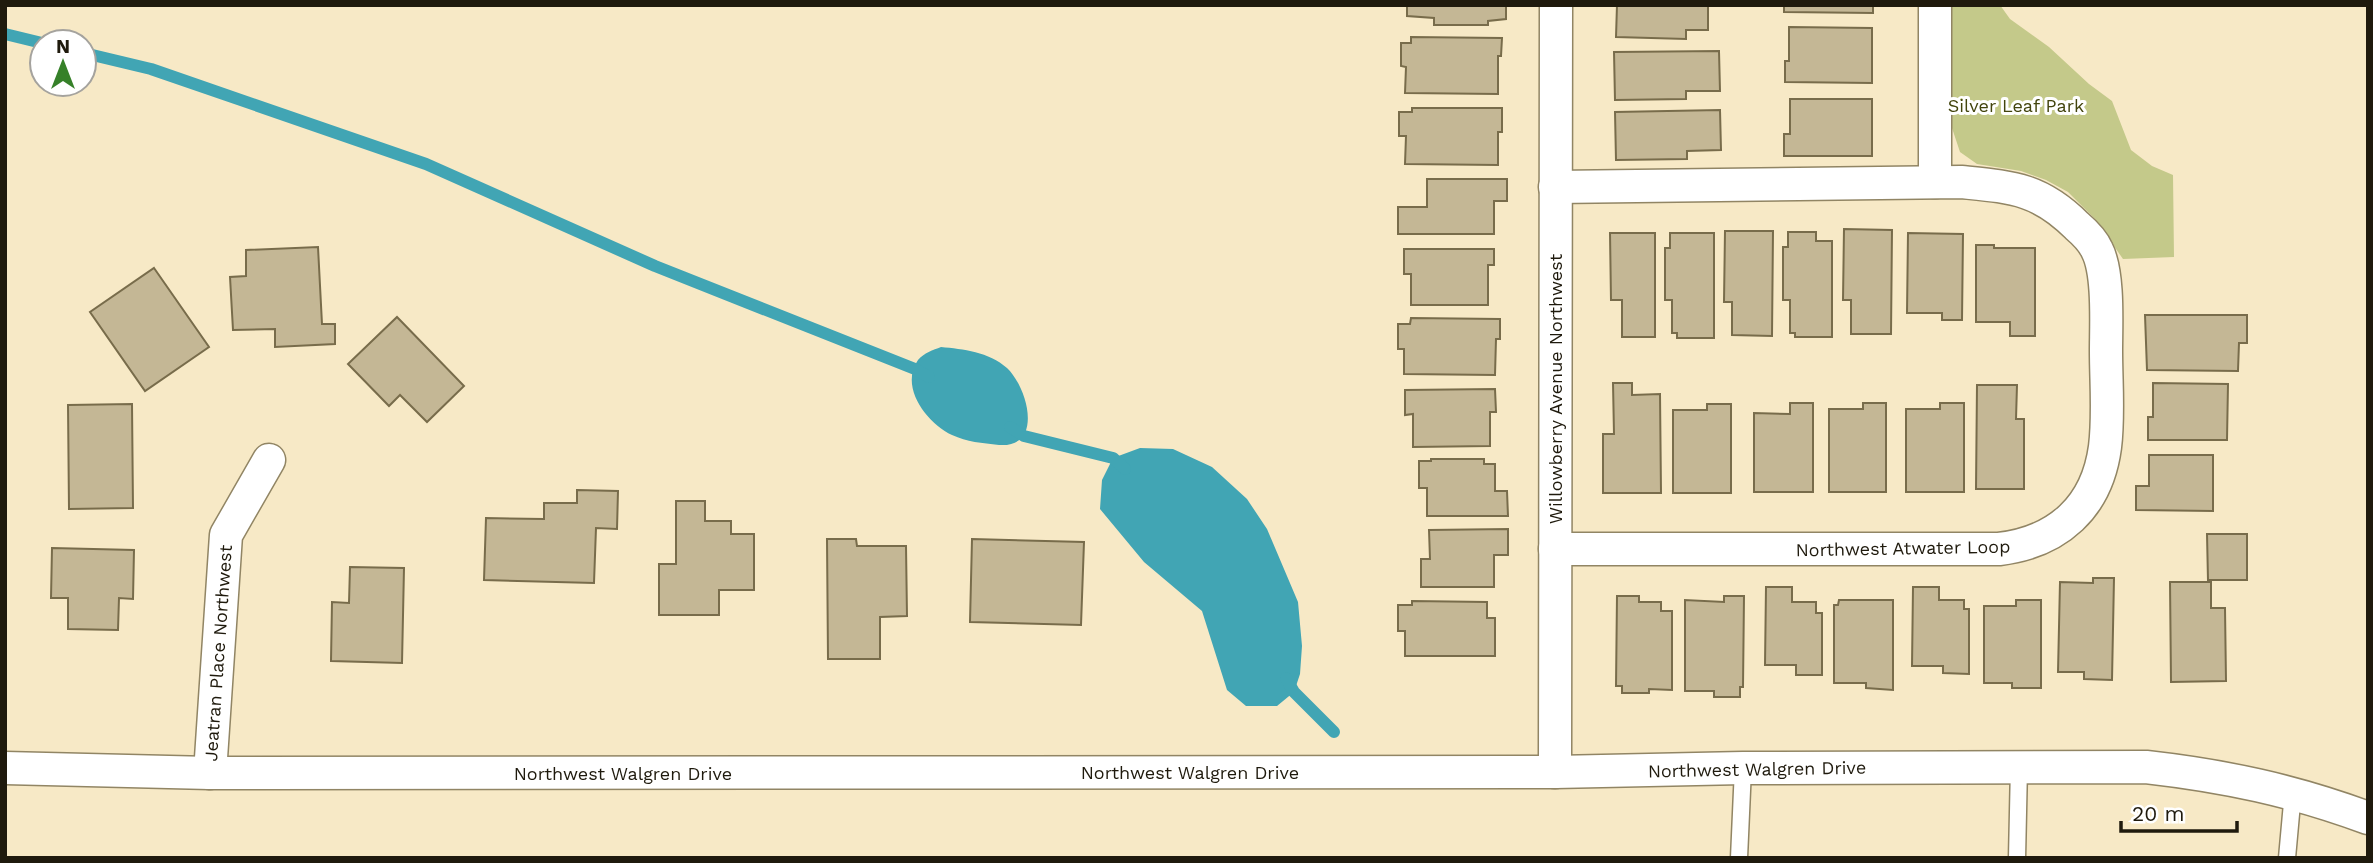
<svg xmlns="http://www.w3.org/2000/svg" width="2373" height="863" viewBox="0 0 2373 863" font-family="'Work Sans',sans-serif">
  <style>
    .green { fill: #c4c98a }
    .water { fill: #41a5b4 }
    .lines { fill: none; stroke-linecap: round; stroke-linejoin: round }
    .stream { stroke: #41a5b4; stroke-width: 12 }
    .building { fill: #c4b795; stroke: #786c4b; stroke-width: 2 }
    .lane-casing { stroke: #918564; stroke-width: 19 }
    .street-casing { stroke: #918564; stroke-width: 35 }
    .lane { stroke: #fff; stroke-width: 16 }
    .street { stroke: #fff; stroke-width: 32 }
    .labels { text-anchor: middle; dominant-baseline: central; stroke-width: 6; stroke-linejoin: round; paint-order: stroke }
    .park-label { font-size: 18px; fill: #42440d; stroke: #fff }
    .street-label { font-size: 18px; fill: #1f1a0d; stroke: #fff }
  </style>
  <rect width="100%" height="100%" fill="#f7e9c6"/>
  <polygon class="green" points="1951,5 2000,5 2010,19 2049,47 2089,84 2112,101 2131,150 2152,166 2173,175 2174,257 2123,259 2095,219 2068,192 2046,180 2021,171 1977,164 1960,152 1951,125"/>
  <g class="water">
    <path d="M941 347C963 349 989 352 1007 368 1028 388 1044 448 999 445 982 443 967 442 952 435 927 423 899 387 918 360 924 353 933 350 941 347Z"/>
    <polygon points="1140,448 1173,449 1212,467 1247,499 1267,529 1298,602 1302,646 1300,674 1294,692 1277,706 1246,706 1227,690 1202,611 1144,562 1100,509 1102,480 1113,458"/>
  </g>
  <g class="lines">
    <g class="stream">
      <polyline points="5,34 42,43"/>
      <polyline points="84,53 151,69 426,164 655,266 915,369 929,377"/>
      <polyline points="1010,427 1024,436 1113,458 1125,469"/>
      <polyline points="1286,678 1294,692 1334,732"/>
    </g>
  </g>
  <g class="building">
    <polygon points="1407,5 1506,5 1506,19 1488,21 1488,25 1434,25 1434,18 1407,16"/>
    <polygon points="1617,5 1708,5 1708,30 1686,30 1686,39 1616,37"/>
    <polygon points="1784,5 1873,5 1873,13 1784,12"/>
    <polygon points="1789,27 1872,28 1872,83 1785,82 1785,61 1789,61"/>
    <polygon points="1411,37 1502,38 1501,56 1498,56 1498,94 1405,93 1406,67 1401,66 1401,43 1411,43"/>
    <polygon points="1719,51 1720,91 1686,91 1686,99 1615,100 1614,52"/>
    <polygon points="1790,99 1872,99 1872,156 1784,156 1784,134 1790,134"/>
    <polygon points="1412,108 1502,108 1502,132 1498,132 1498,165 1405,164 1406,136 1399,136 1399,112 1412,112"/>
    <polygon points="1720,110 1721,150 1687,151 1687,159 1616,160 1615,112"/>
    <polygon points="1427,179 1507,179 1507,201 1494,201 1494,234 1398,234 1398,207 1427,207"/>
    <polygon points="1844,229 1892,230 1891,334 1851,334 1851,300 1843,300"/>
    <polygon points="1725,231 1773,231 1772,336 1732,335 1732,302 1724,302"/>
    <polygon points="1788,232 1816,232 1816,241 1832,241 1832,337 1795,337 1795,333 1790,333 1790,300 1783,300 1783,247 1788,247"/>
    <polygon points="1610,233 1655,233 1655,337 1622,337 1622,300 1611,300"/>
    <polygon points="1670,233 1714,233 1714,338 1677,338 1677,333 1672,333 1672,300 1665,300 1665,248 1670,248"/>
    <polygon points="1908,233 1963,234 1962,320 1942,320 1942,313 1907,313"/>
    <polygon points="1976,245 1994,245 1994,248 2035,248 2035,336 2010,336 2010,322 1976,322"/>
    <polygon points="318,247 322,324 335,324 335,344 275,347 275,329 233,330 230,277 246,276 246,250"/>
    <polygon points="1404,249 1494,249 1494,265 1488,265 1488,305 1411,305 1411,274 1404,274"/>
    <polygon points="154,268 209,347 145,391 90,312"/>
    <polygon points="2145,315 2247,315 2247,343 2239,343 2238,371 2147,370"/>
    <polygon points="397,317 464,386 427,422 400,395 389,406 348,364"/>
    <polygon points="1411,318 1500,319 1500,339 1496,339 1495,375 1404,374 1404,349 1398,349 1398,324 1410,324"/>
    <polygon points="1613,383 1632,383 1632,395 1660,394 1661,493 1603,493 1603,434 1614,434"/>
    <polygon points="2153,383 2228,384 2227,440 2148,440 2148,417 2153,417"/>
    <polygon points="1977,385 2017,385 2016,419 2024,419 2024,489 1976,489"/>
    <polygon points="1495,389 1496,412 1490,412 1490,446 1413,447 1413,414 1405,415 1405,390"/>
    <polygon points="1790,403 1813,403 1813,492 1754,492 1754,413 1790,414"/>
    <polygon points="1863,403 1886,403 1886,492 1829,492 1829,409 1863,409"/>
    <polygon points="1940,403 1964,403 1964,492 1906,492 1906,409 1940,409"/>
    <polygon points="132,404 133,508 69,509 68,405"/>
    <polygon points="1707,404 1731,404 1731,493 1673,493 1673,410 1707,410"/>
    <polygon points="2149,455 2213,455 2213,511 2136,510 2136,486 2149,486"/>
    <polygon points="1431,459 1484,459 1484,464 1495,464 1495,491 1507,491 1508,516 1427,516 1427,488 1419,488 1419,461 1431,461"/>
    <polygon points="577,490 618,491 617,529 596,528 594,583 484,580 486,518 544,519 544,503 577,503"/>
    <polygon points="676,501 705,501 705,521 731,521 731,534 754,534 754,590 719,590 719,615 659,615 659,564 676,564"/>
    <polygon points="1508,529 1508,555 1494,555 1494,587 1421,587 1421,559 1430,559 1429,530"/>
    <polygon points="2207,534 2247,534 2247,580 2208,580"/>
    <polygon points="827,539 856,539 857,546 906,546 907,616 880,617 880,659 828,659"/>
    <polygon points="972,539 1084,542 1081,625 970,622"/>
    <polygon points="52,548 134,550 133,599 119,598 118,630 68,629 68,598 51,598"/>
    <polygon points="350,567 404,568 402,663 331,661 332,602 349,603"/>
    <polygon points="2093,578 2114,578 2112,680 2084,679 2084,672 2058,672 2060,582 2093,583"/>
    <polygon points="2170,582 2211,582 2211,608 2225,608 2226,681 2171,682"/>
    <polygon points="1766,587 1792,587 1792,602 1816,602 1816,613 1822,613 1822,675 1796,675 1796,665 1765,665"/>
    <polygon points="1913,587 1939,587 1939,600 1964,600 1964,609 1969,609 1969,674 1943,673 1943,666 1912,666"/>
    <polygon points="1617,596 1639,596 1639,602 1661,602 1661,611 1672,611 1672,690 1649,689 1649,693 1622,693 1622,686 1616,686"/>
    <polygon points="1724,596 1744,596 1743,687 1740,687 1740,697 1714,697 1714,691 1685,691 1685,600 1724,602"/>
    <polygon points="1839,600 1893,600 1893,690 1866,688 1866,683 1834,683 1834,605 1838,605"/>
    <polygon points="2016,600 2041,600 2041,688 2012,688 2012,683 1984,683 1984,606 2016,606"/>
    <polygon points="1412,601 1487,602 1487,618 1495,618 1495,656 1405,656 1405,631 1398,631 1398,605 1412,605"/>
  </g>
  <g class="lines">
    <defs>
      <g id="lane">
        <polyline points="1739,858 1743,768"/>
        <polyline points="2017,858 2019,766"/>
        <polyline points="2287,858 2293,792"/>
      </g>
      <g id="street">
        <polyline points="1935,5 1935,182"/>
        <path d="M1555 549H1999C2058 542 2097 507 2105 447 2109 416 2106 382 2106 351 2106 325 2109 273 2097 250 2093 241 2084 232 2077 226 2039 188 2011 187 1961 182L1555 187"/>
        <path d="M5 768 210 773 1555 772 1743 768 2146 767C2225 776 2292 790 2368 818"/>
        <polyline points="1555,772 1556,5"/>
        <polyline points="210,773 226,535 269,460"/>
      </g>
    </defs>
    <use href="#lane" class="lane-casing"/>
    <use href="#street" class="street-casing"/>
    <use href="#lane" class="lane"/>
    <use href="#street" class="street"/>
  </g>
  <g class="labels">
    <g class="park-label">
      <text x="2016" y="105">Silver Leaf Park</text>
    </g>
    <g class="street-label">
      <text transform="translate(1555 389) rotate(-90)">Willowberry Avenue Northwest</text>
      <text transform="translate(1903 548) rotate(-1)">Northwest Atwater Loop</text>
      <text transform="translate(218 653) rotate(-86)">Jeatran Place Northwest</text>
      <text transform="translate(1757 769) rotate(-1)">Northwest Walgren Drive</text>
      <text x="1190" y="772">Northwest Walgren Drive</text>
      <text x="623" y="773">Northwest Walgren Drive</text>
    </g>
  </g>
  <rect width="2373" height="863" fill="none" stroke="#1f1a0d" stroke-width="14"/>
  <g transform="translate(63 63)"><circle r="33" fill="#ffffff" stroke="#a5a39e" stroke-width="2"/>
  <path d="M0-5L12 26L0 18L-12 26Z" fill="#368129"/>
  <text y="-10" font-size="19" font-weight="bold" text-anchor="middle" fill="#1f1a0d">N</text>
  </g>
  <path d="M2121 821v10h116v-10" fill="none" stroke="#1f1a0d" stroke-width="3.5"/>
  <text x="2132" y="821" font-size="21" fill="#1f1a0d" stroke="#ffffff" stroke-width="5" paint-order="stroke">20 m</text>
</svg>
